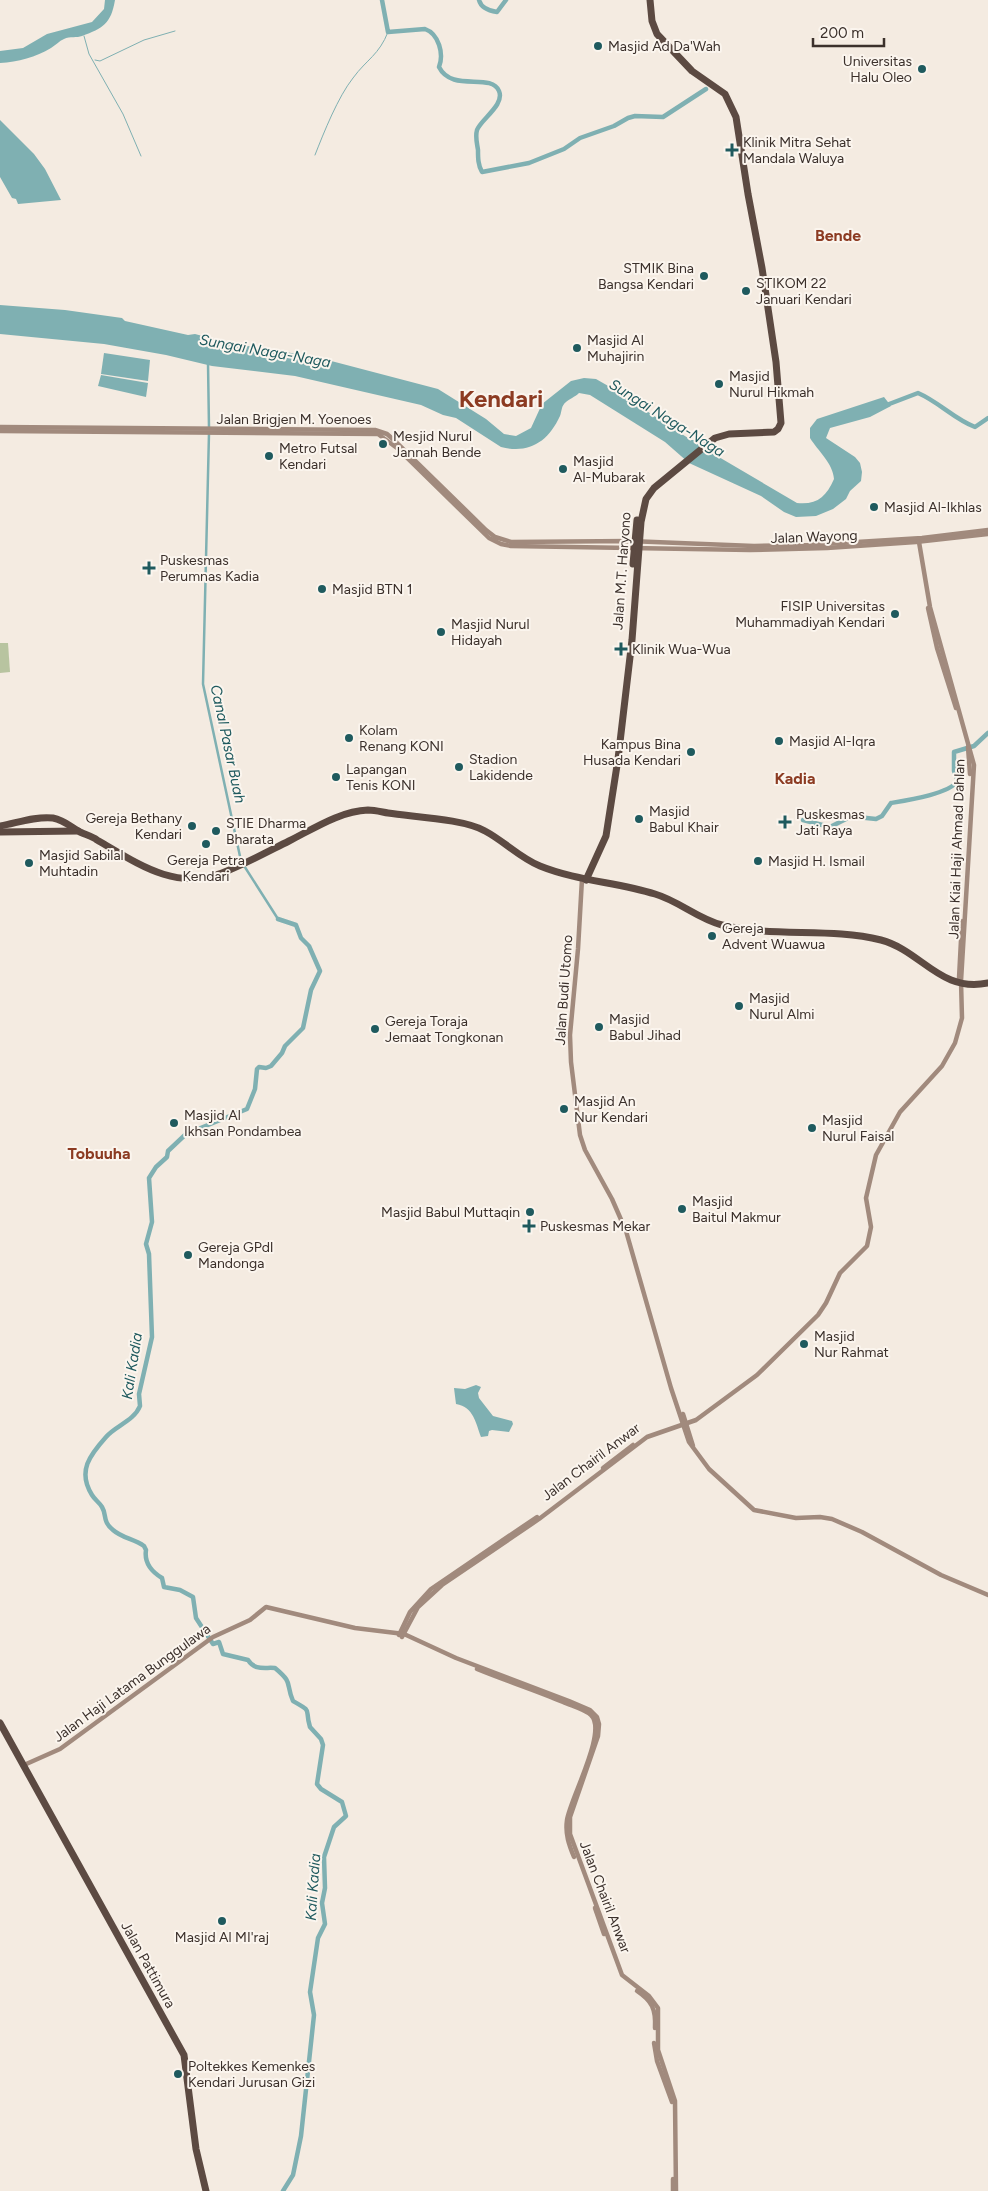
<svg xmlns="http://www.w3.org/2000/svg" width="988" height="2191" viewBox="0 0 988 2191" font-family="Figtree,sans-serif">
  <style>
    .green { fill: #b8c4a0 }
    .water { fill: #7fb0b2 }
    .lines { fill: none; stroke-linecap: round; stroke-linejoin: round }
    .stream { stroke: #7fb0b2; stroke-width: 1 }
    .canal { stroke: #7fb0b2; stroke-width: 2.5 }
    .river { stroke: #7fb0b2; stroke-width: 4.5 }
    .secondary { stroke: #a18a7d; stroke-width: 4.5 }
    .highway { stroke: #5c4a42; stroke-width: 7 }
    .poi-dot { fill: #1f5a5e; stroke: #fbf5ee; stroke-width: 2 }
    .labels { text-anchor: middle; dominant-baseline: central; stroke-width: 4; stroke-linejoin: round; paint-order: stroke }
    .poi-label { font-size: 14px; fill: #3b302b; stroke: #fbf5ee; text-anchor: start }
    .street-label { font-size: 14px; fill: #3b302b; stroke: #fbf5ee }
    .water-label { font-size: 15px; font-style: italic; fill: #1f5a5e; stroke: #fbf5ee }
    .quarter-label { font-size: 16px; font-weight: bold; fill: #8c3b22; stroke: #fbf5ee }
    .town-label { font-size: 24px; font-weight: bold; fill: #8c3b22; stroke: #fbf5ee }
  </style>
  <rect width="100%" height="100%" fill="#f4ebe1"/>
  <polygon class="green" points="0,643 8,643 10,672 0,673"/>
  <g class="water">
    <path d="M105 0H115C111 24 103 28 82 36 77 38 70 36 64 39 59 41 56 45 51 48 36 57 18 62 0 63V51L23 48 47 34 92 22 104 9Z"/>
    <polygon points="0,120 34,154 45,169 61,200 18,204 16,199 12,198 0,177"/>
    <path d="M0 305 65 310 122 318 125 321 188 335 195 334 229 343 316 357 438 389 486 419 504 434 516 436 531 428 542 404 571 381 584 378 596 379 610 387 691 440H700L712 453 797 503C817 505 826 497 834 479 833 463 818 451 810 438V428L817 419 884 397 891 406 870 417 830 428 826 438 855 457 860 463 862 472 861 481 850 491 846 499 833 509 816 516 796 517 784 512 761 496 689 463 665 442 590 395 579 393C575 397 569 399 566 402 561 406 562 411 560 416 548 442 529 454 501 447L456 418 443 415 421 405 295 376 212 366 166 355 104 344 0 334Z"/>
    <polygon points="104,353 150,360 148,381 101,374"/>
    <polygon points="101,375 148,383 146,397 98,386"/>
    <path d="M476 1385 481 1387 478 1393 479 1398 493 1416 512 1421 513 1424 509 1432 492 1430 489 1431 488 1436 481 1437C476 1424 474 1407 456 1404L454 1388 465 1389Z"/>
  </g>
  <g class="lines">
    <g class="stream">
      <polyline points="84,36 89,54 123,114 141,156"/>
      <polyline points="95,60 100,61 144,40 175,31"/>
      <path d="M315 155C324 132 338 97 353 78 367 59 379 55 388 32"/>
    </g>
    <g class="canal">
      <polyline points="208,363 209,428"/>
      <polyline points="209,433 203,684 241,861 278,919"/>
    </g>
    <g class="river">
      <path d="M382 0 388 32 425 29C439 34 444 54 439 67 452 93 491 72 499 91 505 105 481 119 477 130 475 137 477 143 478 150 478 158 478 165 482 172L529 163 564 149 580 138 614 126 628 118 635 116 663 117 706 89"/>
      <path d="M479 0C481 8 490 11 497 12L506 0"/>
      <path d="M884 406 918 393C939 402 954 419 975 427L988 418"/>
      <path d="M803 820 830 827 848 818 857 817 876 819 882 816 891 803C909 800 948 794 958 781L954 771V752L974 746 988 733"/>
      <path d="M278 919 296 925 301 938 309 946 320 971 311 990 303 1028 285 1046 282 1053 271 1066 266 1068 259 1067 257 1069 255 1089 247 1109 186 1134 168 1151 167 1157 156 1167 149 1178 152 1222 146 1244 149 1254 152 1337 139 1394 140 1406C134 1421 115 1426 106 1437 90 1455 77 1471 92 1495 95 1500 99 1502 102 1507 107 1515 102 1521 113 1530 122 1538 134 1539 144 1546L146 1550C144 1563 152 1572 162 1578L164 1587 180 1590 193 1597 196 1618 213 1644 219 1642 223 1654 248 1660C255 1671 265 1667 275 1668 294 1684 285 1682 293 1701 314 1713 304 1707 310 1727L321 1739 323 1745 317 1784 321 1789 342 1802 346 1816 334 1827 324 1857 325 1888 322 1903 325 1924 318 1938 310 1992 314 2015 301 2136 293 2175 283 2191"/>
    </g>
    <g class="secondary">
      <polyline points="0,427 375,430 387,434 395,441 486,530 495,537 511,542 629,541 754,546 808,545 922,538 988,530"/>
      <polyline points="0,431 378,434 397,448 489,538 501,544 511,546 750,550 827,548 916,542 988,534"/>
      <polyline points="928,608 937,648 956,708"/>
      <polyline points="968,747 970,774"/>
      <polyline points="582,879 578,949 570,1035 571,1062 580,1135 585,1150 612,1199 626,1231 671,1388 689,1442 709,1469 754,1510 796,1518 820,1517 832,1519 862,1532 941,1575 988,1595"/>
      <polyline points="959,978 962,921"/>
      <polyline points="683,1414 693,1446"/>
      <polyline points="603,1468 633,1445"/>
      <polyline points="399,1635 410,1612 431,1589 537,1517"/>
      <polyline points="402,1637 418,1607 442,1585 539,1519 647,1437 696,1420 757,1375 818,1315 826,1303 840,1273 867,1246 871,1227 866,1198 876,1155 900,1112 942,1066 955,1043 962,1018 961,981 974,765 930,607 919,542"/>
      <path d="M477 1669C506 1681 535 1690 563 1702 572 1706 584 1709 591 1715 608 1731 570 1799 567 1820 565 1834 569 1845 574 1857"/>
      <polyline points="24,1765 60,1749 213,1637 250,1620 266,1607 355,1628 404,1634 456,1658 569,1701 590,1710 597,1717 599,1724 598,1736 570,1817 570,1834 622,1975 649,1996 658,2008 658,2050 675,2101 676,2191"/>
      <polyline points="595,1908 604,1934"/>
      <path d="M637 1991C652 2001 656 2009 655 2028"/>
      <polyline points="654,2043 657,2061 672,2102"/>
      <polyline points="673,2179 673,2191"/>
    </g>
    <g class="highway">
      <polyline points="633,564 637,520"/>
      <path d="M0 826C17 823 35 816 53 818 64 820 71 827 80 832 86 835 92 836 97 840 137 863 174 891 222 873 245 864 267 852 289 841 313 829 340 811 368 810 375 810 382 812 388 813 414 817 464 819 485 831 504 841 520 858 540 866 577 881 617 882 655 894 679 901 698 919 722 925 774 938 829 927 881 940 922 951 940 993 988 983"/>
      <polyline points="0,832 78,831"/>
      <polyline points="586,880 606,836 618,759 632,640 641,522 646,499 654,488 715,438 729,434 774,432 778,429 781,423 776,362 762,268 748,194 736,117 725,94 692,71 657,34 652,21 650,0"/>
      <polyline points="0,1723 184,2055 196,2149 206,2191"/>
    </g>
  </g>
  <g class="poi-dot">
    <circle cx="598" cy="46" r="5"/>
    <circle cx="922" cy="69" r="5"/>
    <path d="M729.5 142.5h5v5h5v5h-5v5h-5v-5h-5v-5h5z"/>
    <circle cx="704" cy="276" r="5"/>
    <circle cx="746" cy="291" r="5"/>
    <circle cx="577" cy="348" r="5"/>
    <circle cx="719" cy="384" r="5"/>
    <circle cx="383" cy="444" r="5"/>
    <circle cx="269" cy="456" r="5"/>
    <circle cx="563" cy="469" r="5"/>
    <circle cx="874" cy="507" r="5"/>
    <path d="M146.5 560.5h5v5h5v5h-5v5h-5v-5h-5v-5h5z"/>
    <circle cx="322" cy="589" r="5"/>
    <circle cx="895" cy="614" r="5"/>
    <circle cx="441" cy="632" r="5"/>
    <path d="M618.5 641.5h5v5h5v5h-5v5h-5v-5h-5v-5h5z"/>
    <circle cx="349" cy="738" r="5"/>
    <circle cx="779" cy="741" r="5"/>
    <circle cx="691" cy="752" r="5"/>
    <circle cx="459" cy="767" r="5"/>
    <circle cx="336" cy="777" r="5"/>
    <circle cx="639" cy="819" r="5"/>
    <path d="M782.5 814.5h5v5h5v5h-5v5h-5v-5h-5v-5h5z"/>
    <circle cx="192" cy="826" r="5"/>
    <circle cx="216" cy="831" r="5"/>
    <circle cx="206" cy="844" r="5"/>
    <circle cx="758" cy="861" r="5"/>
    <circle cx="29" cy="863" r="5"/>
    <circle cx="712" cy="936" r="5"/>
    <circle cx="739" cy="1006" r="5"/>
    <circle cx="599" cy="1027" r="5"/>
    <circle cx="375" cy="1029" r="5"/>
    <circle cx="564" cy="1109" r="5"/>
    <circle cx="174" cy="1123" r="5"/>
    <circle cx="812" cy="1128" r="5"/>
    <circle cx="682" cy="1209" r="5"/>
    <circle cx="530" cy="1212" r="5"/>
    <path d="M526.5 1218.5h5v5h5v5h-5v5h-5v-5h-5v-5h5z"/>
    <circle cx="188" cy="1255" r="5"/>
    <circle cx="804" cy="1344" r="5"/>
    <circle cx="222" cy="1921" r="5"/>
    <circle cx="178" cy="2074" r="5"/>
  </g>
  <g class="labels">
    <g class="poi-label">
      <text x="608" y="46">Masjid Ad Da'Wah</text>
      <text x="912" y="61" text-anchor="end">Universitas<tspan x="912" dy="16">Halu Oleo</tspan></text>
      <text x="743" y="142">Klinik Mitra Sehat<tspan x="743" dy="16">Mandala Waluya</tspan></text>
      <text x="694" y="268" text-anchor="end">STMIK Bina<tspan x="694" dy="16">Bangsa Kendari</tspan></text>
      <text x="756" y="283">STIKOM 22<tspan x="756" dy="16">Januari Kendari</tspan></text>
      <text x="587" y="340">Masjid Al<tspan x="587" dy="16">Muhajirin</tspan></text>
      <text x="729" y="376">Masjid<tspan x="729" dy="16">Nurul Hikmah</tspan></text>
      <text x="393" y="436">Mesjid Nurul<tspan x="393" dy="16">Jannah Bende</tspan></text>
      <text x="279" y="448">Metro Futsal<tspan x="279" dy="16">Kendari</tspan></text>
      <text x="573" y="461">Masjid<tspan x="573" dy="16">Al-Mubarak</tspan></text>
      <text x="884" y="507">Masjid Al-Ikhlas</text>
      <text x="160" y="560">Puskesmas<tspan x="160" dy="16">Perumnas Kadia</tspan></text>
      <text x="332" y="589">Masjid BTN 1</text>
      <text x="885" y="606" text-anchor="end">FISIP Universitas<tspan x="885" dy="16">Muhammadiyah Kendari</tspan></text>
      <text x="451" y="624">Masjid Nurul<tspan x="451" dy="16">Hidayah</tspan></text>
      <text x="632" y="649">Klinik Wua-Wua</text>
      <text x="359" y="730">Kolam<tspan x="359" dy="16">Renang KONI</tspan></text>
      <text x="789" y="741">Masjid Al-Iqra</text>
      <text x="681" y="744" text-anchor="end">Kampus Bina<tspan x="681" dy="16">Husada Kendari</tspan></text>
      <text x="469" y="759">Stadion<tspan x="469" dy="16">Lakidende</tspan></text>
      <text x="346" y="769">Lapangan<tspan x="346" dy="16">Tenis KONI</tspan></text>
      <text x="649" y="811">Masjid<tspan x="649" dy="16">Babul Khair</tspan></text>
      <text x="796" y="814">Puskesmas<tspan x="796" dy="16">Jati Raya</tspan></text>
      <text x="182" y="818" text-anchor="end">Gereja Bethany<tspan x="182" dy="16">Kendari</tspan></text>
      <text x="226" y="823">STIE Dharma<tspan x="226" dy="16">Bharata</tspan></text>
      <text x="39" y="855">Masjid Sabilal<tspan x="39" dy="16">Muhtadin</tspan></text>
      <text x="206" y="860" text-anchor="middle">Gereja Petra<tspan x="206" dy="16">Kendari</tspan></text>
      <text x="768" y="861">Masjid H. Ismail</text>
      <text x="722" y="928">Gereja<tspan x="722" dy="16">Advent Wuawua</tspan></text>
      <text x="749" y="998">Masjid<tspan x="749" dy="16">Nurul Almi</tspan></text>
      <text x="609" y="1019">Masjid<tspan x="609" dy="16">Babul Jihad</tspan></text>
      <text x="385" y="1021">Gereja Toraja<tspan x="385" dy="16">Jemaat Tongkonan</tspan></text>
      <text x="574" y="1101">Masjid An<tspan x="574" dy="16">Nur Kendari</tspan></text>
      <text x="184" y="1115">Masjid Al<tspan x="184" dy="16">Ikhsan Pondambea</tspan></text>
      <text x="822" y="1120">Masjid<tspan x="822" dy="16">Nurul Faisal</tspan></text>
      <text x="692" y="1201">Masjid<tspan x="692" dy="16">Baitul Makmur</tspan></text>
      <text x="520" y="1212" text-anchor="end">Masjid Babul Muttaqin</text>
      <text x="540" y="1226">Puskesmas Mekar</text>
      <text x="198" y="1247">Gereja GPdI<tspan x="198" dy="16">Mandonga</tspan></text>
      <text x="814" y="1336">Masjid<tspan x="814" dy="16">Nur Rahmat</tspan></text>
      <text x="222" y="1937" text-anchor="middle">Masjid Al MI'raj</text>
      <text x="188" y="2066">Poltekkes Kemenkes<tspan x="188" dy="16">Kendari Jurusan Gizi</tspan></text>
    </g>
    <g class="street-label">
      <text x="294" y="419">Jalan Brigjen M. Yoenoes</text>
      <text transform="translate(814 537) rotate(-2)">Jalan Wayong</text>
      <text transform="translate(622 571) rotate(-86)">Jalan M.T. Haryono</text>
      <text transform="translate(957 849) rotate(-88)">Jalan Kiai Haji Ahmad Dahlan</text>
      <text transform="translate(564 990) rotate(-86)">Jalan Budi Utomo</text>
      <text transform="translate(591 1462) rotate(-37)">Jalan Chairil Anwar</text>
      <text transform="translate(132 1683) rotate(-36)">Jalan Haji Latama Bunggulawa</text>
      <text transform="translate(605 1897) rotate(69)">Jalan Chairil Anwar</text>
      <text transform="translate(148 1965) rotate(61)">Jalan Pattimura</text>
    </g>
    <g class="water-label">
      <text transform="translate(265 351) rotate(10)">Sungai Naga-Naga</text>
      <text transform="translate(667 418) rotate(32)">Sungai Naga-Naga</text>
      <text transform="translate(228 744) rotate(78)">Canal Pasar Buah</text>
      <text transform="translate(132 1366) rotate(-81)">Kali Kadia</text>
      <text transform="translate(313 1887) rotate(-86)">Kali Kadia</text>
    </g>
    <g class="quarter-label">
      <text x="838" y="235">Bende</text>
      <text x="795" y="778">Kadia</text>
      <text x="99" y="1153">Tobuuha</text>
    </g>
    <g class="town-label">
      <text x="501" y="398">Kendari</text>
    </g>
  </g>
  <path d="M813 38v8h71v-8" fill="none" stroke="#3b302b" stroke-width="2.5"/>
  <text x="820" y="38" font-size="15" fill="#3b302b" stroke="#fbf5ee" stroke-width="4" paint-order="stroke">200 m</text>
</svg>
